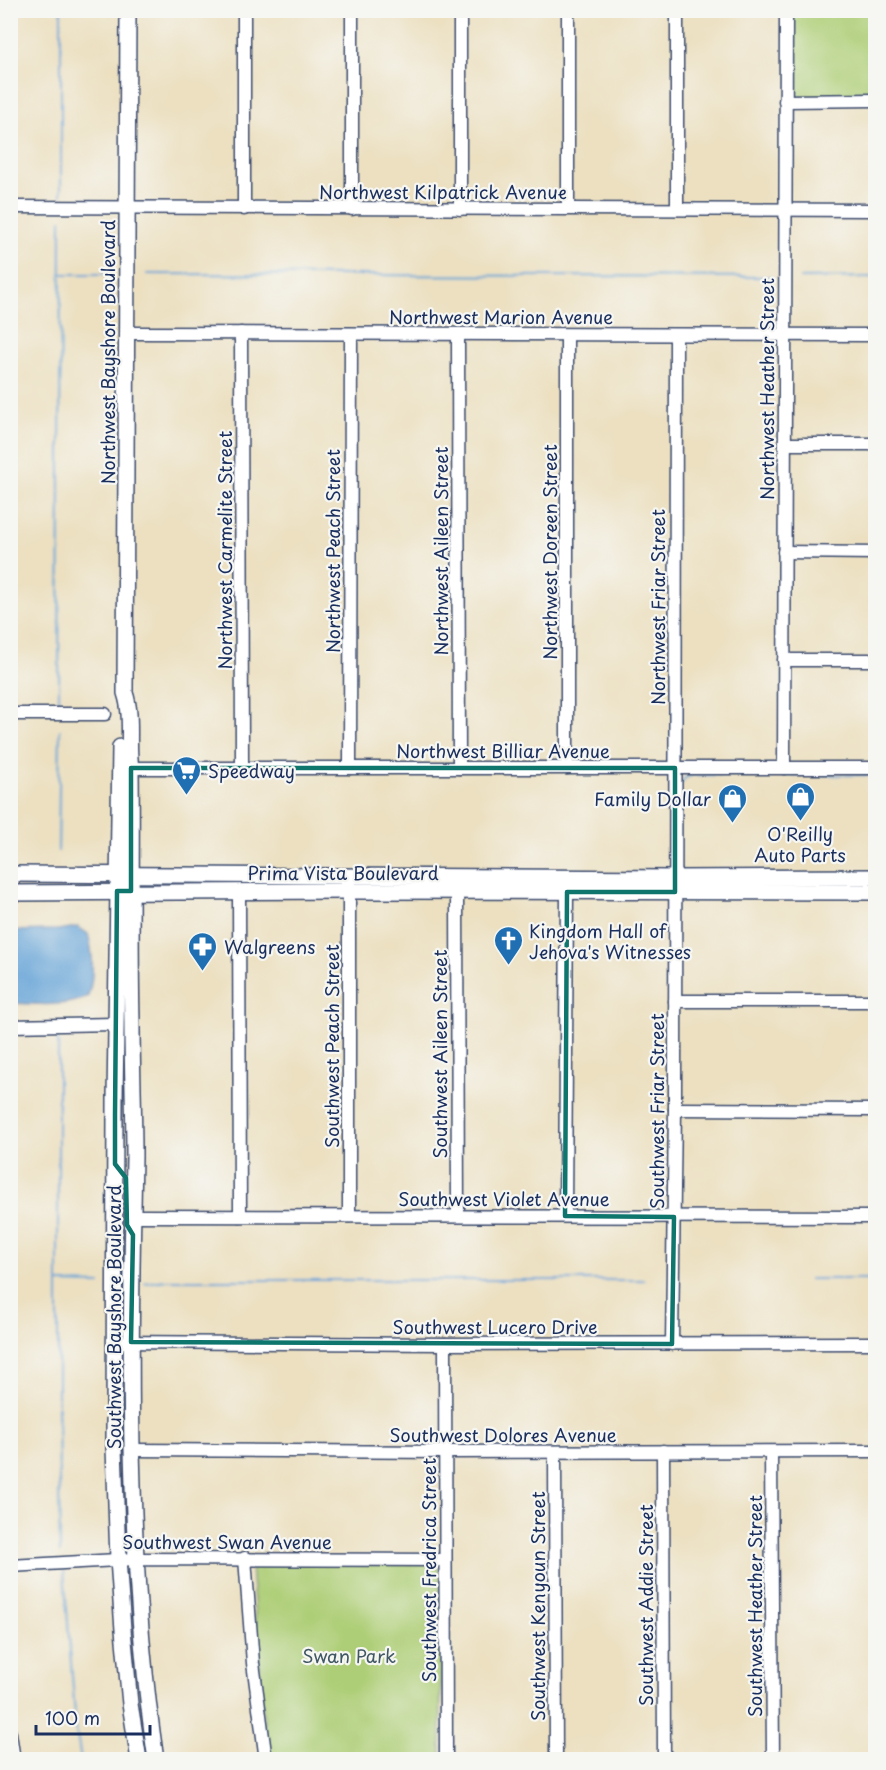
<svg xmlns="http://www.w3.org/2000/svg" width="886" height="1770" viewBox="0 0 886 1770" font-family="'Playpen Sans',sans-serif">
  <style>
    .green { fill: #adce76; stroke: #647e6a; stroke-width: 1.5 }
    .water { fill: #65a3d7; stroke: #40699a; stroke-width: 1.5 }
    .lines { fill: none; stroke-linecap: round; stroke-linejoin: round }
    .stream { stroke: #65a3d7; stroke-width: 2 }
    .minor-casing { stroke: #3a4a6d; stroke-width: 15 }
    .major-casing { stroke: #3a4a6d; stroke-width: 18 }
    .minor { stroke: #fff; stroke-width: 12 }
    .major { stroke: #fff; stroke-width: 15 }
    .marked { fill: none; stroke: #0f766e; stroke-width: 4.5; stroke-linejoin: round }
    .labels { text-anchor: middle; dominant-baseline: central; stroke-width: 4.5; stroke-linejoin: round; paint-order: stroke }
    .street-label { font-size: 18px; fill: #1b2f5e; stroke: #f6f6f2 }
    .poi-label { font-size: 18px; fill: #1b2f5e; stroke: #f6f6f2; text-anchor: start }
    .park-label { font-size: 18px; fill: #405764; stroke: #f6f6f2 }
  </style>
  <rect width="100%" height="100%" fill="#f6f6f2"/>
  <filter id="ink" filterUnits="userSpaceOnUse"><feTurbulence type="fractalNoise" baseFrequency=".0167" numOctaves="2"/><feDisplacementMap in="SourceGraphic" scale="12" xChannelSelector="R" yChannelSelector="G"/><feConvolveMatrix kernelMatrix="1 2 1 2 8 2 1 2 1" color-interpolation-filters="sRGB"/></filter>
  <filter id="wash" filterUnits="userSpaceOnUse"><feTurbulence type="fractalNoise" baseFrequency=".008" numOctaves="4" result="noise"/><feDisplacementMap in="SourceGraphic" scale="24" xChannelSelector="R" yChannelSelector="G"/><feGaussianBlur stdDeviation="1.35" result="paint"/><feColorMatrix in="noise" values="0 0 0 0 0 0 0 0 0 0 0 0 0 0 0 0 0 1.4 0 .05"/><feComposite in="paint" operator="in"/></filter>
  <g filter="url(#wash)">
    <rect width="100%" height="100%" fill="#ece0c1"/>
    <g class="green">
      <polygon points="788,11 875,11 875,97 794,97 790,90"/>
      <polygon points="254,1563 430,1563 437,1567 440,1571 441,1759 269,1759 264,1724 251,1566"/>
    </g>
    <path class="water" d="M78 927 88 934C93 954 94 977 88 996 66 1008 35 1004 11 1003V931L58 930Z"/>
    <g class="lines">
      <g class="stream">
        <polyline points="61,196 61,10"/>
        <polyline points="62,274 104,274"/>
        <polyline points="147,274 771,277"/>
        <polyline points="800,278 876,277"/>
        <polyline points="59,704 61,220"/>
        <polyline points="681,783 685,778 693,775 876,775"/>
        <polyline points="58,851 60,730"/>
        <polyline points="58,1038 58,1408 60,1553"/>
        <polyline points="810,1279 876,1279"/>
        <polyline points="58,1283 100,1284"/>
        <polyline points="145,1283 166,1280 644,1280"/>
        <polyline points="64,1571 76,1728 81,1760"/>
      </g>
    </g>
  </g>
  <g filter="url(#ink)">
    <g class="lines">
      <defs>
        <g id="minor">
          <polyline points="785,101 876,100"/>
          <polyline points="10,207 876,210"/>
          <polyline points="568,208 568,10"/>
          <polyline points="244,209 244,10"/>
          <polyline points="352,209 352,10"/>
          <polyline points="460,209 460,10"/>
          <polyline points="677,209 677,10"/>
          <polyline points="127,333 876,335"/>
          <polyline points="241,333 242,767"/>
          <polyline points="458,335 459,768"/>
          <polyline points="785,444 876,444"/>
          <polyline points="784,552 876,553"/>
          <polyline points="784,660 876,660"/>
          <polyline points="10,714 105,714"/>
          <polyline points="131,768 876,768"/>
          <polyline points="350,768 351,334"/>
          <polyline points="567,768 567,335"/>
          <polyline points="784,768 786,10"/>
          <polyline points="457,891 458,1216"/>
          <polyline points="239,892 240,1216"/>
          <polyline points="675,1001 876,1001"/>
          <polyline points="10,1026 115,1024"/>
          <polyline points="675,1109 876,1110"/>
          <polyline points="132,1216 876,1217"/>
          <polyline points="349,1216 349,884"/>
          <polyline points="565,1216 567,892"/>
          <polyline points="114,1342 445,1344 876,1343"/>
          <polyline points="445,1344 446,1760"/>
          <polyline points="672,1344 675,1109 676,335"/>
          <polyline points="131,1450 446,1452 876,1451"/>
          <polyline points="663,1451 664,1760"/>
          <polyline points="555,1452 556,1760"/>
          <polyline points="771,1452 773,1760"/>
          <polyline points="245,1558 253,1663 266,1760"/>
          <polyline points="10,1566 135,1559 445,1560"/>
          <polyline points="10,1733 14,1760"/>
        </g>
        <g id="major">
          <path d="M128 10 125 693C133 716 127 744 131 768 132 853 130 938 132 1022 132 1067 134 1112 134 1157 130 1358 126 1560 156 1760"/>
          <polyline points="120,747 115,1099 114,1448 118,1559 123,1630 130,1704 139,1760"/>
          <polyline points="10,874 675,878 876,877"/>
          <polyline points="10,893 349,891 876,892"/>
        </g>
      </defs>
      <use href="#minor" class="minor-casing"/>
      <use href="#major" class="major-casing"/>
      <use href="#minor" class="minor"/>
      <use href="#major" class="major"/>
    </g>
  </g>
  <path class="marked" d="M131 768H675V892H567L565 1216 674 1217 672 1344 131 1342 133 1235 127 1225 126 1178 115 1164V1115L117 891H131Z"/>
  <defs>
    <symbol id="supermarket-pin" viewBox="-11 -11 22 30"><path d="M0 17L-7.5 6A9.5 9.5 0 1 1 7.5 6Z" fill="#1f6fb2" stroke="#f6f6f2"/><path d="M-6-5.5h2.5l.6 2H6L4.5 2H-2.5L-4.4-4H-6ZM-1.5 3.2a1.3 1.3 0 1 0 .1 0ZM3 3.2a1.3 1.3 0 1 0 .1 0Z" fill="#fff"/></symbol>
    <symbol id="shop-pin" viewBox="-11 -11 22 30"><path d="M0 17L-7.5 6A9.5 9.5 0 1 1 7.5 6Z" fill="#1f6fb2" stroke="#f6f6f2"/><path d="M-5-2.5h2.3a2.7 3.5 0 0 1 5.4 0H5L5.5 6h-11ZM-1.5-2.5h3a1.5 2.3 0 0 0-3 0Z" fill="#fff"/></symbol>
    <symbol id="church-pin" viewBox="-11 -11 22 30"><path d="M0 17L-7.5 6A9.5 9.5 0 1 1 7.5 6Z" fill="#1f6fb2" stroke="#f6f6f2"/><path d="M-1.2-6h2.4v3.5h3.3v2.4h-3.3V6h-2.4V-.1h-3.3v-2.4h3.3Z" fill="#fff"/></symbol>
    <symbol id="pharmacy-pin" viewBox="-11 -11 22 30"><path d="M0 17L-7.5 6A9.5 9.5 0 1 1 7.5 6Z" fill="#1f6fb2" stroke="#f6f6f2"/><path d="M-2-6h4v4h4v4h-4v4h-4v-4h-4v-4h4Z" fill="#fff"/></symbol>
  </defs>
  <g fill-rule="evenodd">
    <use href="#supermarket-pin" x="170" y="754" width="33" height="45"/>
    <use href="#shop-pin" x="784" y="780" width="33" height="45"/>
    <use href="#shop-pin" x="716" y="782" width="33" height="45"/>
    <use href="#church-pin" x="492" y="924" width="33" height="45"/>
    <use href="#pharmacy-pin" x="186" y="930" width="33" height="45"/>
  </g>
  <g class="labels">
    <g class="street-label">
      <text x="443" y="191">Northwest Kilpatrick Avenue</text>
      <text x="501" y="316">Northwest Marion Avenue</text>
      <text transform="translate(107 352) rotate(-90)">Northwest Bayshore Boulevard</text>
      <text transform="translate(766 389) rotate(-90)">Northwest Heather Street</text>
      <text transform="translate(224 550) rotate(-90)">Northwest Carmelite Street</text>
      <text transform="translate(332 551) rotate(-90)">Northwest Peach Street</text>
      <text transform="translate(440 551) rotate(-90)">Northwest Aileen Street</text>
      <text transform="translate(549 552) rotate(-90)">Northwest Doreen Street</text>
      <text transform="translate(657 607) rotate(-90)">Northwest Friar Street</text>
      <text x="503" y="750">Northwest Billiar Avenue</text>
      <text x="343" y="872">Prima Vista Boulevard</text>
      <text transform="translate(331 1046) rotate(-90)">Southwest Peach Street</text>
      <text transform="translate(439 1054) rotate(-90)">Southwest Aileen Street</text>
      <text transform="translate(656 1111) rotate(-90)">Southwest Friar Street</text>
      <text x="504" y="1198">Southwest Violet Avenue</text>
      <text transform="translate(113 1317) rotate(-90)">Southwest Bayshore Boulevard</text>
      <text x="495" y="1326">Southwest Lucero Drive</text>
      <text x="503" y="1434">Southwest Dolores Avenue</text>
      <text x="227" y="1541">Southwest Swan Avenue</text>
      <text transform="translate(428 1570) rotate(-90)">Southwest Fredrica Street</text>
      <text transform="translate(645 1605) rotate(-90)">Southwest Addie Street</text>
      <text transform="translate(537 1606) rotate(-90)">Southwest Kenyoun Street</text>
      <text transform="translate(754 1606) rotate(-90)">Southwest Heather Street</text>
    </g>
    <g class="poi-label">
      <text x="208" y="770">Speedway</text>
      <text x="711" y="798" text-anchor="end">Family Dollar</text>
      <text x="800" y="833" text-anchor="middle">O'Reilly<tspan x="800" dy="21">Auto Parts</tspan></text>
      <text x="529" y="930">Kingdom Hall of<tspan x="529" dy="21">Jehova's Witnesses</tspan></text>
      <text x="224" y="946">Walgreens</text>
    </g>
    <g class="park-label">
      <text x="349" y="1655">Swan Park</text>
    </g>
  </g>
  <rect width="886" height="1770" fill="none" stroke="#f6f6f2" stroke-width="36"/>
  <path d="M36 1725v9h114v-9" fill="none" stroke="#1b2f5e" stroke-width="3"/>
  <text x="45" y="1725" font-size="18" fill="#1b2f5e" stroke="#f6f6f2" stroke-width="4.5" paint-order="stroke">100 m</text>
</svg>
